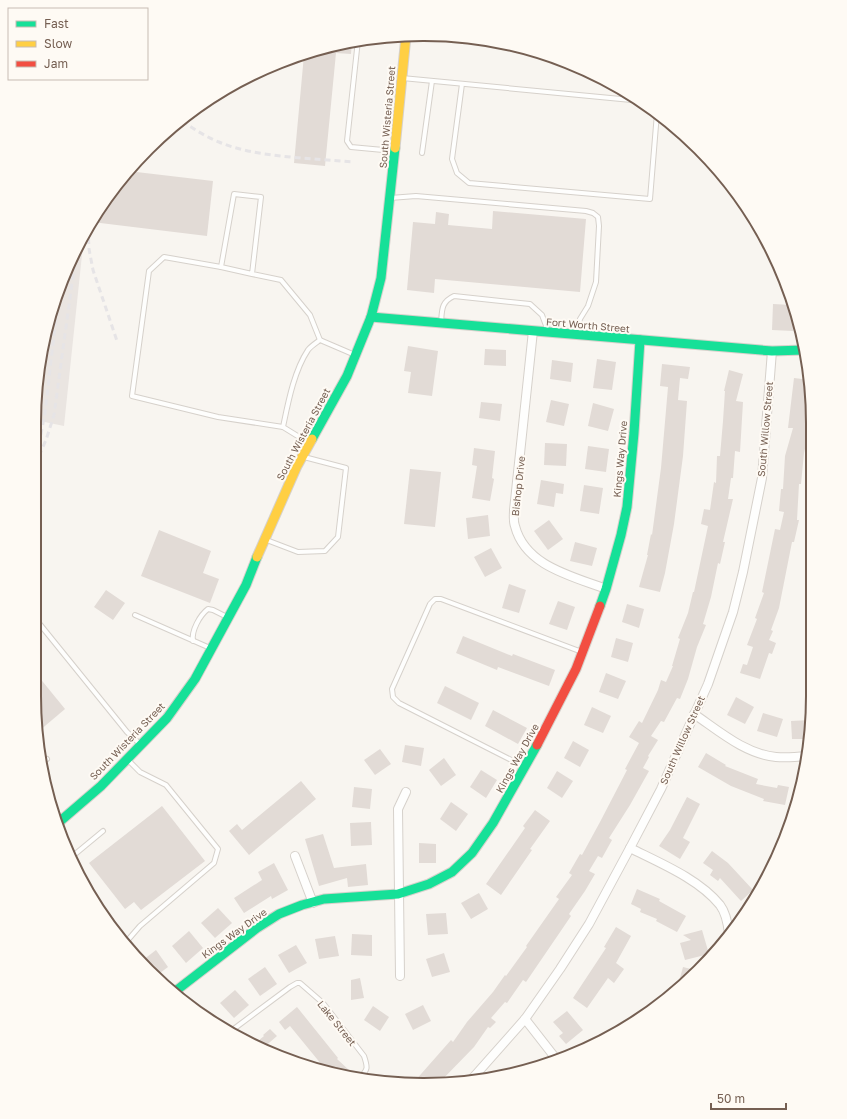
<svg xmlns="http://www.w3.org/2000/svg" width="847" height="1119" viewBox="0 0 847 1119" font-family="'Golos Text',sans-serif">
  <style>
    .industrial { fill: #eae5e1 }
    .building { fill: #e2dbd6 }
    .lines { fill: none; stroke-linecap: round; stroke-linejoin: round }
    .lane-casing { stroke: #d6d1cb; stroke-width: 6 }
    .street-casing { stroke: #d6d1cb; stroke-width: 10 }
    .fast-casing { stroke: #d6d1cb; stroke-width: 11 }
    .slow-casing { stroke: #d6d1cb; stroke-width: 11 }
    .jam-casing { stroke: #d6d1cb; stroke-width: 11 }
    .lane { stroke: #fefefd; stroke-width: 4 }
    .street { stroke: #fefefd; stroke-width: 8 }
    .fast { stroke: #16e098; stroke-width: 9 }
    .slow { stroke: #ffcf43; stroke-width: 9 }
    .jam { stroke: #f24e42; stroke-width: 9 }
    .rail { stroke: #e6e4e6; stroke-width: 3; stroke-dasharray: 6 4; stroke-linecap: butt }
    .labels { text-anchor: middle; dominant-baseline: central; stroke-width: 4; stroke-linejoin: round; paint-order: stroke }
    .street-label { font-size: 10px; fill: #755f52; stroke: #fefaf4 }
    .rim { fill: none; stroke: #755f52; stroke-width: 2 }
  </style>
  <rect width="100%" height="100%" fill="#f8f5f0"/>
  <polygon class="industrial" points="84,236 64,426 35,420 35,398 47,322 74,251"/>
  <g class="building">
    <polygon points="352,41 351,54 336,53 325,166 294,163 304,55"/>
    <polygon points="128,171 213,181 207,236 92,222 114,187"/>
    <polygon points="493,211 586,219 580,292 435,279 434,293 407,290 413,222 435,224 436,212 449,214 448,225 492,229"/>
    <polygon points="773,304 792,305 794,315 793,331 772,330"/>
    <polygon points="408,346 438,351 432,396 408,393 411,372 404,371"/>
    <polygon points="485,349 506,350 506,366 484,365"/>
    <polygon points="597,359 616,362 612,390 593,388"/>
    <polygon points="552,360 573,363 571,382 550,379"/>
    <polygon points="662,364 690,367 688,379 680,378 678,400 687,401 683,456 674,524 665,573 660,592 639,587 648,555 647,555 651,534 652,535 661,468 668,387 660,386"/>
    <polygon points="729,370 743,374 736,401 743,402 740,452 735,451 733,478 731,478 728,499 733,499 723,542 725,542 720,564 718,563 711,597 703,624 706,625 697,647 688,679 680,699 677,698 664,722 661,721 651,736 658,740 648,756 649,757 643,768 649,771 630,805 609,838 612,840 602,858 598,856 589,871 595,874 585,891 569,914 571,916 526,982 523,980 507,1003 505,1002 491,1018 496,1022 490,1028 488,1027 474,1047 439,1083 414,1082 451,1040 453,1042 467,1022 493,992 505,975 506,976 527,947 526,946 559,899 556,897 572,875 569,873 580,854 582,855 600,822 627,770 625,769 639,743 629,737 639,721 642,723 658,690 661,680 666,682 673,666 672,666 680,639 678,638 688,613 693,592 694,592 708,526 701,524 704,509 710,510 714,482 716,483 717,456 720,456 723,421 725,391 724,391"/>
    <polygon points="794,378 810,380 810,400 805,435 808,436 804,453 801,484 799,484 797,520 799,520 794,542 792,542 779,608 771,630 773,631 769,640 776,643 772,654 769,653 760,679 740,673 743,664 747,665 753,647 747,645 757,619 755,618 764,593 762,592 775,529 780,530 784,512 779,511 781,489 783,489 785,456 793,428 788,428"/>
    <polygon points="551,400 569,404 564,426 546,422"/>
    <polygon points="481,402 502,404 500,421 479,418"/>
    <polygon points="593,403 614,409 608,431 588,426"/>
    <polygon points="545,443 567,444 566,466 544,465"/>
    <polygon points="588,446 609,449 606,472 585,469"/>
    <polygon points="474,448 495,451 492,478 494,479 490,501 472,498 477,466 472,465"/>
    <polygon points="410,469 441,472 435,527 404,524"/>
    <polygon points="541,480 564,484 563,494 556,493 554,507 537,504"/>
    <polygon points="584,485 603,488 599,514 580,511"/>
    <polygon points="488,515 490,536 468,539 466,518"/>
    <polygon points="549,520 563,539 548,550 534,531"/>
    <polygon points="159,530 211,551 203,573 219,579 210,603 141,576"/>
    <polygon points="575,542 597,548 592,566 570,561"/>
    <polygon points="491,548 502,568 485,577 474,557"/>
    <polygon points="509,584 526,590 519,613 502,608"/>
    <polygon points="106,590 125,603 113,620 94,607"/>
    <polygon points="558,601 575,607 567,630 549,624"/>
    <polygon points="627,604 644,609 639,628 622,622"/>
    <polygon points="463,636 512,656 513,654 555,670 549,686 498,667 497,670 456,653"/>
    <polygon points="616,638 633,643 628,662 611,657"/>
    <polygon points="34,671 65,709 39,731 34,696"/>
    <polygon points="606,673 626,681 618,699 599,692"/>
    <polygon points="445,686 479,703 471,720 437,703"/>
    <polygon points="736,697 754,707 745,724 727,715"/>
    <polygon points="592,707 611,716 603,733 584,725"/>
    <polygon points="493,710 527,728 518,744 485,726"/>
    <polygon points="763,713 783,719 777,737 757,731"/>
    <polygon points="810,720 810,739 792,739 791,721"/>
    <polygon points="573,741 589,750 580,767 564,758"/>
    <polygon points="405,745 424,748 421,766 402,762"/>
    <polygon points="380,749 391,764 375,775 364,760"/>
    <polygon points="706,753 726,765 725,766 758,779 756,784 777,788 778,785 789,787 785,805 763,801 764,799 731,786 698,767"/>
    <polygon points="444,758 456,775 441,786 429,770"/>
    <polygon points="481,770 497,780 486,798 470,787"/>
    <polygon points="557,771 573,781 562,798 547,788"/>
    <polygon points="301,781 316,799 249,855 229,831 237,824 242,830"/>
    <polygon points="354,787 372,789 370,809 352,807"/>
    <polygon points="687,797 700,804 683,838 690,842 680,859 659,846 670,830"/>
    <polygon points="451,802 468,814 456,831 440,819"/>
    <polygon points="162,806 205,861 141,910 134,902 125,909 89,863"/>
    <polygon points="535,810 550,821 530,849 532,850 501,895 486,884 525,828 523,826"/>
    <polygon points="371,822 372,845 351,846 350,823"/>
    <polygon points="323,834 334,868 366,864 368,885 348,887 347,878 319,886 305,839"/>
    <polygon points="419,843 436,844 436,863 419,863"/>
    <polygon points="712,851 728,863 753,890 741,901 720,878 718,881 710,875 713,870 703,863"/>
    <polygon points="274,863 288,890 272,899 271,896 244,913 234,898 262,880 258,872"/>
    <polygon points="637,889 660,899 659,901 686,916 677,932 656,921 657,919 640,912 641,909 631,904"/>
    <polygon points="479,893 488,909 471,919 461,903"/>
    <polygon points="218,908 232,923 215,938 201,923"/>
    <polygon points="446,913 448,934 428,935 426,914"/>
    <polygon points="616,927 631,936 616,963 624,969 614,983 608,978 587,1008 573,998 606,948 604,947"/>
    <polygon points="702,930 709,954 685,960 680,943 691,940 683,935"/>
    <polygon points="189,931 203,948 186,963 172,946"/>
    <polygon points="352,934 372,935 372,956 351,955"/>
    <polygon points="335,936 339,956 319,959 315,939"/>
    <polygon points="296,945 307,963 289,973 278,955"/>
    <polygon points="156,950 168,967 156,976 143,960"/>
    <polygon points="444,953 450,972 432,977 426,959"/>
    <polygon points="265,967 277,984 260,996 248,979"/>
    <polygon points="683,967 699,971 677,989"/>
    <polygon points="360,978 364,998 351,1000 351,980"/>
    <polygon points="235,990 249,1005 234,1018 220,1003"/>
    <polygon points="423,1005 431,1021 413,1030 405,1014"/>
    <polygon points="373,1006 389,1017 380,1031 364,1020"/>
    <polygon points="297,1007 338,1058 337,1059 350,1071 345,1077 326,1070 290,1026 285,1030 279,1022"/>
    <polygon points="567,1011 583,1030 566,1044 559,1036 563,1033 553,1022"/>
    <polygon points="270,1029 277,1036 262,1049 253,1045 264,1036 263,1035"/>
  </g>
  <g class="lines">
    <defs>
      <g id="lane">
        <polyline points="358,40 347,141 351,147 394,151"/>
        <polyline points="402,78 642,101"/>
        <polyline points="462,84 452,159 457,173 469,183 650,199 657,113"/>
        <polyline points="422,153 432,81"/>
        <polyline points="390,198 416,196 586,211 593,213 598,217 599,226 596,282 588,306 580,319 577,334"/>
        <polyline points="221,267 164,257 149,271 132,396 218,417 283,427"/>
        <polyline points="252,274 221,267 234,194 261,197 252,274 281,280 310,315 320,340"/>
        <path d="M441 323C442 310 441 302 454 296L530 304 542 315 548 331"/>
        <path d="M309 443 283 427C288 403 294 371 308 350 311 346 316 343 320 340L355 355"/>
        <polyline points="264,539 298,552 325,551 338,537 346,468 304,457"/>
        <polyline points="135,615 210,648"/>
        <polyline points="34,617 127,732 140,744"/>
        <path d="M193 641C191 631 200 615 208 609L213 610 227 617"/>
        <polyline points="43,762 47,759"/>
        <polyline points="525,767 399,703 393,697 392,689 430,604 435,599 441,599 582,652"/>
        <polyline points="69,849 74,855 103,831"/>
        <polyline points="127,941 140,926 214,863 218,849 166,785 140,772 128,760"/>
        <path d="M231 1031 290 987 297 983H300L323 1003 364 1056C368 1068 368 1069 360 1078"/>
      </g>
      <g id="street">
        <path d="M533 331 514 510C514 515 513 521 515 526 525 566 572 576 606 589"/>
        <path d="M694 714C719 731 745 754 776 757 786 758 797 757 807 756"/>
        <path d="M630 848C660 863 699 879 720 905 726 913 728 924 729 934"/>
        <polyline points="295,856 313,903"/>
        <polyline points="400,976 398,809 406,792"/>
        <polyline points="525,1019 557,1060"/>
        <polyline points="471,1080 525,1019 560,969 589,924 630,848 661,789 708,684 733,612 743,572 762,478 772,351"/>
      </g>
      <g id="fast">
        <polyline points="371,317 772,351 804,350"/>
        <polyline points="312,439 347,376 371,317 381,278 395,148"/>
        <polyline points="600,606 606,589 621,535 627,507 634,433 640,340"/>
        <polyline points="58,823 101,786 167,718 195,679 246,585 257,557"/>
        <polyline points="173,993 257,928 279,914 302,905 324,899 398,894 429,884 452,872 472,853 493,823 537,745"/>
      </g>
      <g id="slow">
        <polyline points="395,148 406,36"/>
        <polyline points="257,557 297,466 312,439"/>
      </g>
      <polyline id="jam" points="537,745 576,669 600,606"/>
    </defs>
    <use href="#lane" class="lane-casing"/>
    <use href="#street" class="street-casing"/>
    <use href="#fast" class="fast-casing"/>
    <use href="#slow" class="slow-casing"/>
    <use href="#jam" class="jam-casing"/>
    <use href="#lane" class="lane"/>
    <use href="#street" class="street"/>
    <use href="#fast" class="fast"/>
    <use href="#slow" class="slow"/>
    <use href="#jam" class="jam"/>
    <g class="rail">
      <path d="M182 121C194 129 206 137 219 142 256 158 312 158 353 162"/>
      <polyline points="88,228 89,249 93,270 117,341"/>
      <polyline points="35,454 40,439 45,413 59,291"/>
      <polyline points="35,465 46,440 54,415 77,246"/>
    </g>
  </g>
  <g class="labels">
    <g class="street-label">
      <text transform="translate(387 117) rotate(-85)">South Wisteria Street</text>
      <text transform="translate(588 325) rotate(5)">Fort Worth Street</text>
      <text transform="translate(765 429) rotate(-85)">South Willow Street</text>
      <text transform="translate(303 434) rotate(-62)">South Wisteria Street</text>
      <text transform="translate(620 459) rotate(-85)">Kings Way Drive</text>
      <text transform="translate(518 486) rotate(-84)">Bishop Drive</text>
      <text transform="translate(682 740) rotate(-66)">South Willow Street</text>
      <text transform="translate(127 741) rotate(-46)">South Wisteria Street</text>
      <text transform="translate(517 758) rotate(-61)">Kings Way Drive</text>
      <text transform="translate(234 933) rotate(-36)">Kings Way Drive</text>
      <text transform="translate(337 1023) rotate(51)">Lake Street</text>
    </g>
  </g>
  <path d="M0 0H847V1119H0ZM423 41H424A382 382 0 0 1 806 423V696A382 382 0 0 1 424 1078H423A382 382 0 0 1 41 696V423A382 382 0 0 1 423 41Z" fill="#fefaf4" fill-rule="evenodd"/>
  <path class="rim" d="M423 41H424A382 382 0 0 1 806 423V696A382 382 0 0 1 424 1078H423A382 382 0 0 1 41 696V423A382 382 0 0 1 423 41Z"/>
  <rect x="8" y="8" width="140" height="72" fill="#fefaf4" stroke="#c7bcb3"/>
  <rect x="16" y="21" width="20" height="6" fill="#16e098" stroke="#c7bcb3"/>
  <text x="44" y="28" font-size="12" fill="#755f52">Fast</text>
  <rect x="16" y="41" width="20" height="6" fill="#ffcf43" stroke="#c7bcb3"/>
  <text x="44" y="48" font-size="12" fill="#755f52">Slow</text>
  <rect x="16" y="61" width="20" height="6" fill="#f24e42" stroke="#c7bcb3"/>
  <text x="44" y="68" font-size="12" fill="#755f52">Jam</text>
  <path d="M711 1103v6h75v-6" fill="none" stroke="#755f52" stroke-width="2"/>
  <text x="717" y="1103" font-size="12" fill="#755f52" stroke="#fefaf4" stroke-width="3" paint-order="stroke">50 m</text>
</svg>
